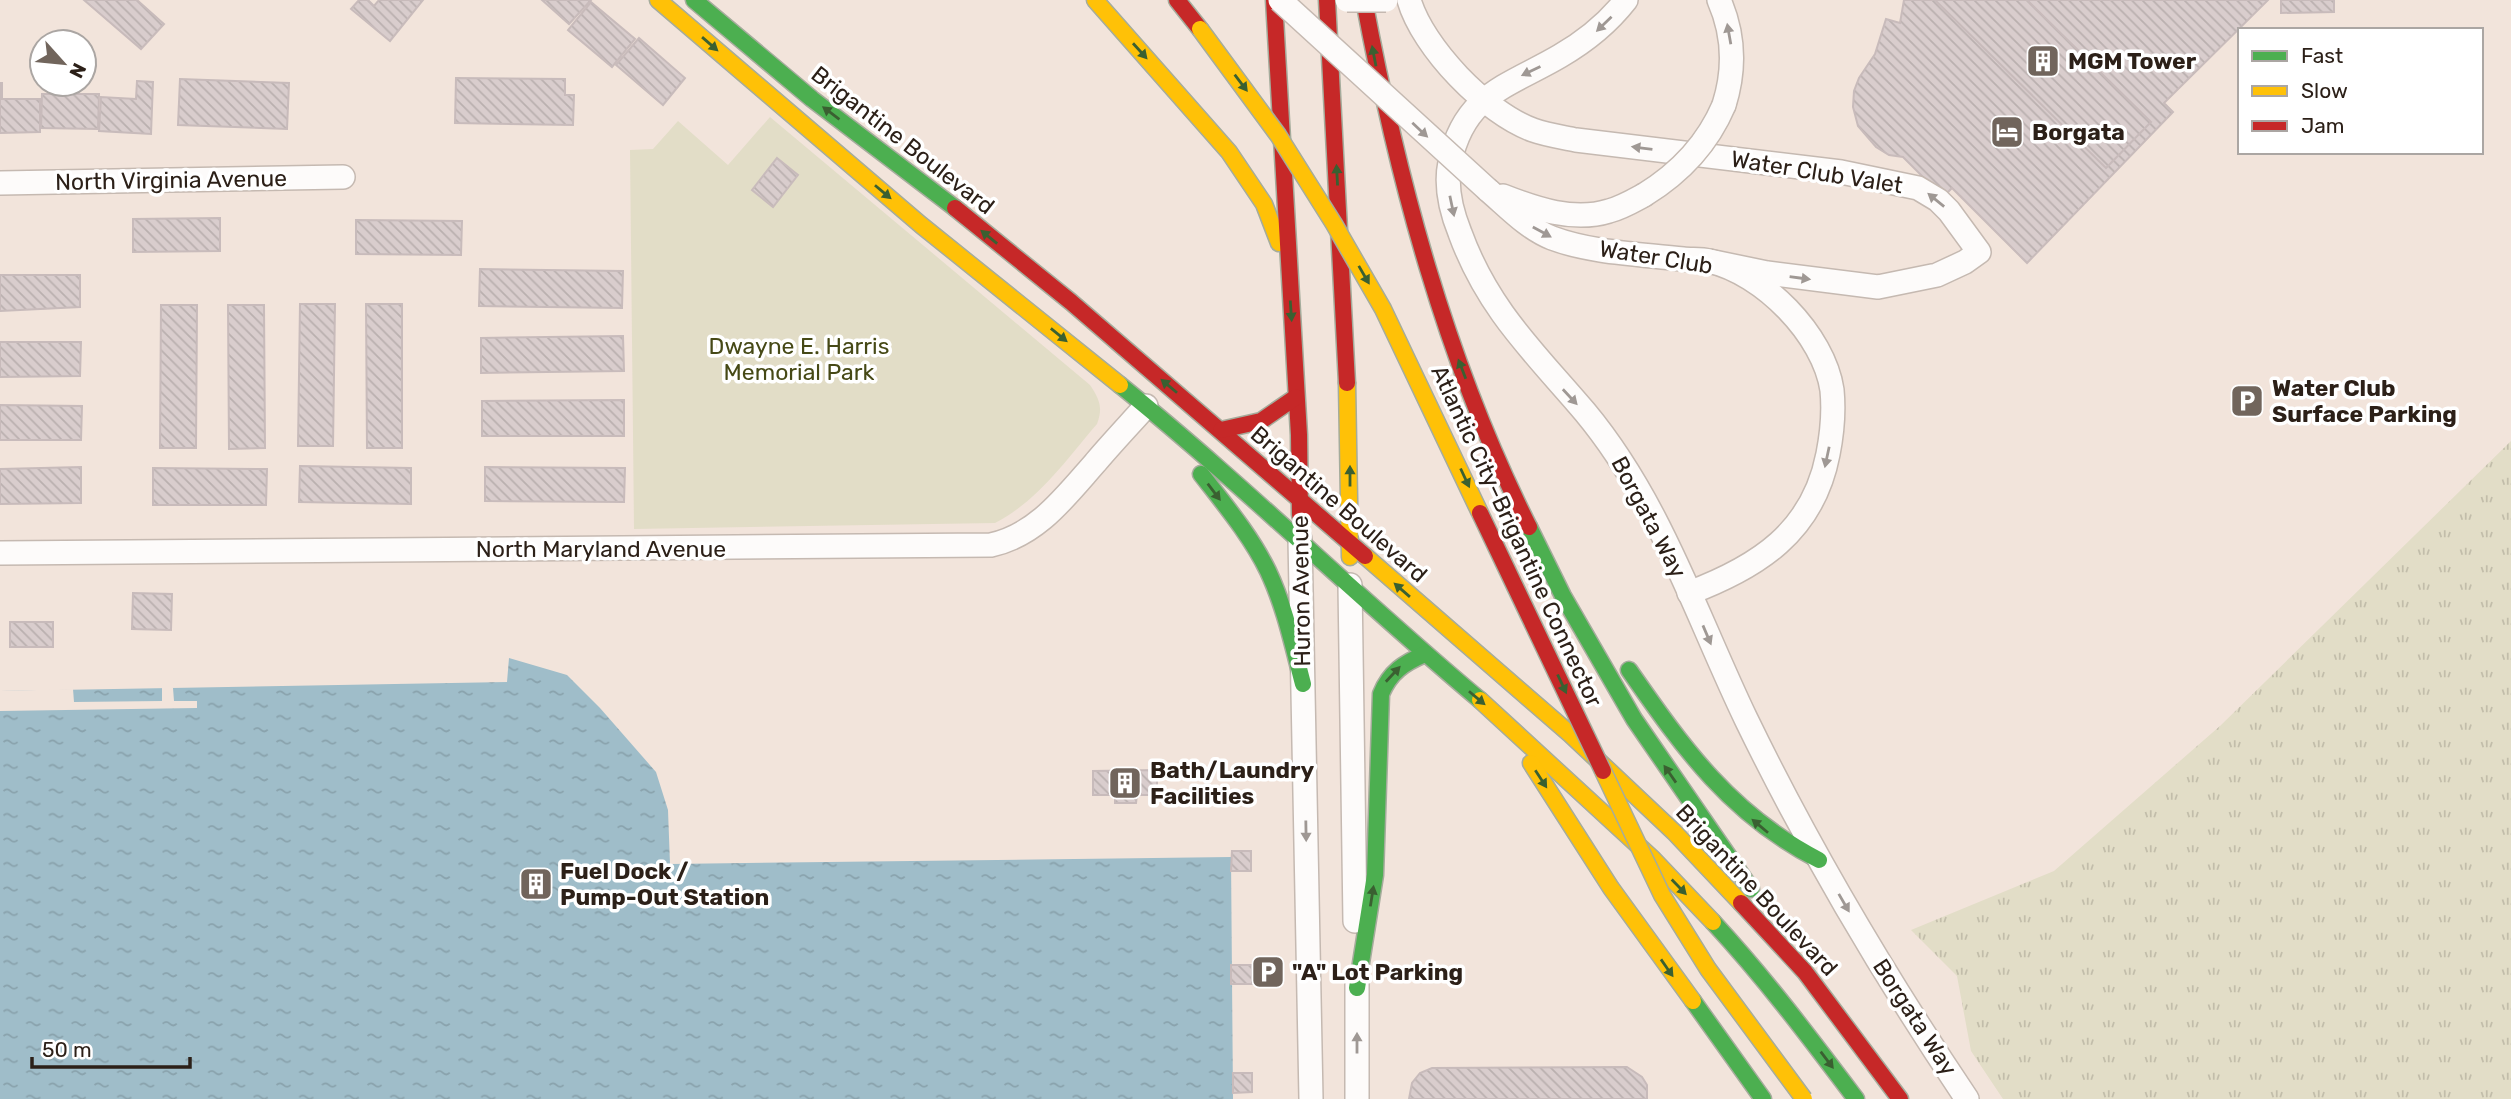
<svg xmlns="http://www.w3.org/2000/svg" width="2511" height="1099" viewBox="0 0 2511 1099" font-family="Rubik,sans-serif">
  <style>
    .grass { fill: url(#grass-tufts) }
    .park { fill: #e2ddc7 }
    .water { fill: url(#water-ripples) }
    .pier { fill: #f2e4db }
    .building { fill: url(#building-back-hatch); stroke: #c8bbbb; stroke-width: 2 }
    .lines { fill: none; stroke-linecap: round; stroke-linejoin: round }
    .street-casing { stroke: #c5b9b1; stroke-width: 26 }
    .fast-casing { stroke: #a5ac9c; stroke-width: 19 }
    .slow-casing { stroke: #a5ac9c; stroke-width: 19 }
    .jam-casing { stroke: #a5ac9c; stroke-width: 19 }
    .street { stroke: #fdfbfa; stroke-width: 23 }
    .fast { stroke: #4caf50; stroke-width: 16 }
    .slow { stroke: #ffc107; stroke-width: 16 }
    .jam { stroke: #c62828; stroke-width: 16 }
    .street-bridge-casing { stroke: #c5b9b1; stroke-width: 26; stroke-linecap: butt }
    .slow-bridge-casing { stroke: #a5ac9c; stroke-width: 19; stroke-linecap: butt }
    .jam-bridge-casing { stroke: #a5ac9c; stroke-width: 19; stroke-linecap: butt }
    .street-bridge { stroke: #fdfbfa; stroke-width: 23 }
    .slow-bridge { stroke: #ffc107; stroke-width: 16 }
    .jam-bridge { stroke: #c62828; stroke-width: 16 }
    .oneway { fill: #9f9894 }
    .oneway2 { fill: #3a6031 }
    .labels { text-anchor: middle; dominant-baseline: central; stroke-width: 7; stroke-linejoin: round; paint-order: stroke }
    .poi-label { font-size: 23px; font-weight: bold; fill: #2c2018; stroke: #fff; text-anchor: start }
    .street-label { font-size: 23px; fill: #2c2018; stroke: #fff }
    .park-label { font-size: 23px; fill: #464916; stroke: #fff }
  </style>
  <defs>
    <pattern id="grass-tufts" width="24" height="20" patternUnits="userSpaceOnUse" patternTransform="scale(1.75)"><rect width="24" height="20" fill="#e2ddc7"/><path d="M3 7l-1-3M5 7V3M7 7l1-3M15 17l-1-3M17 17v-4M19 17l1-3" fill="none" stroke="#c2bdaa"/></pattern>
    <pattern id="water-ripples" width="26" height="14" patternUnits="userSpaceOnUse" patternTransform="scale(1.75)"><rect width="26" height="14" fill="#9fbdc9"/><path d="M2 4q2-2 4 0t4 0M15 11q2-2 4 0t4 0" fill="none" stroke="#89a2ac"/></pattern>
    <pattern id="building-back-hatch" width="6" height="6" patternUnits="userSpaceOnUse" patternTransform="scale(1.75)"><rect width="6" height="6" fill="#d9cdcd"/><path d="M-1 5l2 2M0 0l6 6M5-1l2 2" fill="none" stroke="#bab0af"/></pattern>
  </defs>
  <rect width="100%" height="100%" fill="#f2e4db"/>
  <polygon class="grass" points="2511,441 2511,1099 2003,1099 1971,1051 1957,976 1911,930 2054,871 2220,726"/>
  <path class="park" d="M770 117 1090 385C1100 400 1103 408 1097 424 1066 460 1038 501 995 523L634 529 630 150 653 149 678 121 728 165Z"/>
  <polygon class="water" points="509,658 567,675 600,708 656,772 668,810 670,864 1231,857 1233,1099 0,1099 0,691 507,682"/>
  <polygon class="pier" points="162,688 173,688 174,701 197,701 197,708 0,711 0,691 73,689 74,702 162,701"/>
  <g class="building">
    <polygon points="84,0 137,0 164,24 141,49"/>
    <polygon points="359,0 368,0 374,6 379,0 423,0 390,41 351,9"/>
    <polygon points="542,0 591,0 569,24"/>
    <polygon points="1904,0 2268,0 2164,103 2173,112 2027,263 1952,188 1943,197 1903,157 1889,155 1876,147 1858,126 1853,107 1854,91 1859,78 1875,54 1886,19 1900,23"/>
    <polygon points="1935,0 2027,0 2151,122 2106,168"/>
    <polygon points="2281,0 2334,0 2334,12 2281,13"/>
    <polygon points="591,2 635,39 612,67 568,30"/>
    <polygon points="639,38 685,78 663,105 616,65"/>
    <polygon points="456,78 565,79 565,95 574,95 573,125 455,123"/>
    <polygon points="180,79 289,83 287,129 178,125"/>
    <polygon points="137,81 153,82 151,134 99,131 101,97 136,99"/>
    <polygon points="0,83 2,83 2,99 40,99 40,132 0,133"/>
    <polygon points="42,94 99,94 98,129 41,128"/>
    <polygon points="777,158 798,175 773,207 752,190"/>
    <polygon points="220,218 220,251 133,252 133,219"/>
    <polygon points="356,220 462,221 461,255 356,254"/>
    <polygon points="480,269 623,271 622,308 479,306"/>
    <polygon points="0,275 80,275 80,307 0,311"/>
    <polygon points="300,304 335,304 333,446 298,446"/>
    <polygon points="366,304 402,304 402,448 367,448"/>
    <polygon points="161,305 197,305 196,448 160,448"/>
    <polygon points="228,305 264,305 265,448 229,449"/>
    <polygon points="623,336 624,371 481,373 481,338"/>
    <polygon points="0,342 81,342 80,376 0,377"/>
    <polygon points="624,400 624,436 482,436 482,401"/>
    <polygon points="0,405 82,406 81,440 0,440"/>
    <polygon points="300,466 411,468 411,504 299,502"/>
    <polygon points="81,467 81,503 0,504 0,469"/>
    <polygon points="485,467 625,468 624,502 485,501"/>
    <polygon points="153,468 267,469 266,505 153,505"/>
    <polygon points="133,593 172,594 171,630 132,629"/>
    <rect x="10" y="622" width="43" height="25"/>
    <polygon points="1157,770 1157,795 1137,795 1136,803 1115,803 1115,795 1093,795 1093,771"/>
    <polygon points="1232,851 1251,851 1251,871 1231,871"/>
    <polygon points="527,871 545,872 544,897 526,896"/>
    <rect x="1231" y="965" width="21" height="19"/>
    <polygon points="1627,1067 1642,1077 1647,1085 1647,1099 1409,1099 1412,1083 1420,1073 1432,1068"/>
    <polygon points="1233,1073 1252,1073 1252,1092 1233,1093"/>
  </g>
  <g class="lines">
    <defs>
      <g id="street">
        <path d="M1409 0C1423 48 1486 113 1533 130 1547 135 1562 137 1576 140L1841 172 1918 188 1938 200 1949 211 1979 252 1965 262 1937 275 1878 287 1767 273 1709 261"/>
        <path d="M1626 0C1608 23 1586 41 1560 56 1509 86 1464 94 1450 162 1445 186 1451 211 1460 233 1488 310 1535 353 1585 412 1660 502 1696 615 1746 719 1810 851 1885 977 1967 1099"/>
        <path d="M1719 0C1734 34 1735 70 1724 105"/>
        <polyline points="0,183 343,177"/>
        <path d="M1488 190C1508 207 1527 228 1552 238 1592 253 1640 254 1683 259 1691 260 1701 259 1709 261 1763 273 1824 335 1832 390 1834 411 1832 434 1828 454 1813 532 1758 567 1689 593"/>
        <path d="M1503 196C1536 209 1574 222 1609 211 1621 208 1633 201 1644 195"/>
        <polyline points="1300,539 1311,1099"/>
        <path d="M0 553 991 545C1037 535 1065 497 1095 463 1111 444 1129 425 1146 406"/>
        <polyline points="1350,585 1355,921"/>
        <polyline points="1357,976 1357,1099"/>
      </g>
      <g id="fast">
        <polyline points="694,0 812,99 955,208"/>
        <path d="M1120 385C1244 485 1358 598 1480 700"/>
        <path d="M1201 474C1225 505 1251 536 1268 571 1285 607 1293 646 1303 684"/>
        <polyline points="1529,527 1563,596 1634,719 1751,889"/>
        <path d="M1629 670C1684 749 1731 815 1819 860"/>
        <path d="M1713 922C1765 978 1810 1038 1856 1099"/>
        <path d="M1357 988 1375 875 1381 694C1390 672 1404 663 1425 654"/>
        <polyline points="1693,1001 1763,1099"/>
      </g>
      <g id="slow">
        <polyline points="658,0 921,225 1120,385"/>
        <polyline points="1095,0 1229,152 1264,204 1279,243"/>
        <polyline points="1347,383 1350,557"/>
        <polyline points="1365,556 1570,734 1674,832 1741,903"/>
        <polyline points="1480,700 1653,859 1713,922"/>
        <polyline points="1531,763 1611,888 1693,1001"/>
      </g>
      <g id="jam">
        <polyline points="1177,0 1200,29"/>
        <polyline points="1274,0 1299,435 1300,515"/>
        <polyline points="1327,0 1347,383"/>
        <path d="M1364 0C1398 181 1446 361 1529 527"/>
        <polyline points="955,208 1071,302 1365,556"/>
        <polyline points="1221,430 1261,421 1296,397"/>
        <polyline points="1741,903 1805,972 1900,1099"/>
      </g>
    </defs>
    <use href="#street" class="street-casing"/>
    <use href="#fast" class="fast-casing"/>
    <use href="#slow" class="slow-casing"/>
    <use href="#jam" class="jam-casing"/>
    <use href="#street" class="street"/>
    <use href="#fast" class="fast"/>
    <use href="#slow" class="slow"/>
    <use href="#jam" class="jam"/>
    <defs>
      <g id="street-bridge">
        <polyline points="1280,0 1488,190"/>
        <polyline points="1347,0 1386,0"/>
        <path d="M1644 195C1680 173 1707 145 1724 105"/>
      </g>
      <g id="slow-bridge">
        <polyline points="1200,29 1278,135 1334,224 1383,309 1480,513"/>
        <polyline points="1603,771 1662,895 1708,969 1804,1099"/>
      </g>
      <polyline id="jam-bridge" points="1480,513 1603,771"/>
    </defs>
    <use href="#street-bridge" class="street-bridge-casing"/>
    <use href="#slow-bridge" class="slow-bridge-casing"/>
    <use href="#jam-bridge" class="jam-bridge-casing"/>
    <use href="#street-bridge" class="street-bridge"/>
    <use href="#slow-bridge" class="slow-bridge"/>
    <use href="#jam-bridge" class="jam-bridge"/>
  </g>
  <defs><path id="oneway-solid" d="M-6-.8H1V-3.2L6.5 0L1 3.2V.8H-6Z" transform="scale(1.75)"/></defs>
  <g class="oneway">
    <use href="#oneway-solid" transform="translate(1604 24) rotate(136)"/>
    <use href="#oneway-solid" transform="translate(1729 34) rotate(-100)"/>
    <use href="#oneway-solid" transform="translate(1531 71) rotate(154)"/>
    <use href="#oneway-solid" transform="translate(1420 130) rotate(43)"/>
    <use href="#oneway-solid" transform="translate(1642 148) rotate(-173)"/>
    <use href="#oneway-solid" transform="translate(1936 200) rotate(-141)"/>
    <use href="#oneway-solid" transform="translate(1452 206) rotate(78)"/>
    <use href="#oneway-solid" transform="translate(1542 232) rotate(29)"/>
    <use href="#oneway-solid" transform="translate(1800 278) rotate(8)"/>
    <use href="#oneway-solid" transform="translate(1570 397) rotate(47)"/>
    <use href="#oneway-solid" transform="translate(1827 457) rotate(102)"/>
    <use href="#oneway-solid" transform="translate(1707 635) rotate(67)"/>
    <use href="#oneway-solid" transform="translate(1306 831) rotate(89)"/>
    <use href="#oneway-solid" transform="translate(1844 903) rotate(60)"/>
    <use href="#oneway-solid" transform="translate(1357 1043) rotate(-90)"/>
  </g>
  <g class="oneway2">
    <use href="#oneway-solid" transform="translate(710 44) rotate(41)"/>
    <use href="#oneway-solid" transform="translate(1140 51) rotate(48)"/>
    <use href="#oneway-solid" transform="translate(1374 56) rotate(-101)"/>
    <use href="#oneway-solid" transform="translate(1241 83) rotate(53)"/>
    <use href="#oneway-solid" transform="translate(831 113) rotate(-143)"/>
    <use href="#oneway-solid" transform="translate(1337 175) rotate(-93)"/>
    <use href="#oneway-solid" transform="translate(883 192) rotate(40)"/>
    <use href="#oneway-solid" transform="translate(989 237) rotate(-141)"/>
    <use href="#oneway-solid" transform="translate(1364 275) rotate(60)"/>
    <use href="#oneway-solid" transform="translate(1291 311) rotate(86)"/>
    <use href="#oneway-solid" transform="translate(1059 335) rotate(39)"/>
    <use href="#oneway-solid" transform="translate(1462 369) rotate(-111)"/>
    <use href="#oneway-solid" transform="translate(1169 386) rotate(-140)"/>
    <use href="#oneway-solid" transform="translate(1350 476) rotate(-90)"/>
    <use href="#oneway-solid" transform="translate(1465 478) rotate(65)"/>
    <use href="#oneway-solid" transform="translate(1214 492) rotate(53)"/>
    <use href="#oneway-solid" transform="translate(1402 590) rotate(-139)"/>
    <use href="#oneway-solid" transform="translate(1393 674) rotate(-47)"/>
    <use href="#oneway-solid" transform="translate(1562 684) rotate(65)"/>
    <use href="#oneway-solid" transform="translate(1477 698) rotate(40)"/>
    <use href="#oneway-solid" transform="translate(1670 774) rotate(-125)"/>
    <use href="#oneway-solid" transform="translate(1541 779) rotate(57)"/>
    <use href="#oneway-solid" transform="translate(1760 826) rotate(-140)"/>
    <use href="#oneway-solid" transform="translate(1679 887) rotate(46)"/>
    <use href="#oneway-solid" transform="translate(1372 896) rotate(-81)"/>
    <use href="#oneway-solid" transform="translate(1667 968) rotate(55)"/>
    <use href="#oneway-solid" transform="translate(1827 1060) rotate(53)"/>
  </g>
  <defs>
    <symbol id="building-square" viewBox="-11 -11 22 22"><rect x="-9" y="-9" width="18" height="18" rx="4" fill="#71655c" stroke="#fff"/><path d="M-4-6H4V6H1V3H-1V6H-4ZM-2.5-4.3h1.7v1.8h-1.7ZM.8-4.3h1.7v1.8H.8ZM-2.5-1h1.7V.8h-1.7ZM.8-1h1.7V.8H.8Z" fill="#fff"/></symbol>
    <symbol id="hotel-square" viewBox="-11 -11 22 22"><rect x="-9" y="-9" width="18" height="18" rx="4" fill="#71655c" stroke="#fff"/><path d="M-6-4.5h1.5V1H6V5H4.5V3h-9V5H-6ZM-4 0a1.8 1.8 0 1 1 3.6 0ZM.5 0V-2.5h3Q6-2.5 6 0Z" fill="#fff"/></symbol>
    <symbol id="parking-square" viewBox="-11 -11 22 22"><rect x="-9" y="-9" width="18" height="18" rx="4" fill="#71655c" stroke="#fff"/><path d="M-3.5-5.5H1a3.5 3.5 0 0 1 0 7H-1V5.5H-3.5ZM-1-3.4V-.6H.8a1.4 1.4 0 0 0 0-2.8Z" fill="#fff"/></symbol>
  </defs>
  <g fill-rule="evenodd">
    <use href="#building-square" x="2024" y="42" width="38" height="38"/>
    <use href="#hotel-square" x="1988" y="113" width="38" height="38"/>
    <use href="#parking-square" x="2228" y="382" width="38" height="38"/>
    <use href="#building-square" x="1106" y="764" width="38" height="38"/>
    <use href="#building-square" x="517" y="865" width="38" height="38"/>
    <use href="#parking-square" x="1249" y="953" width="38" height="38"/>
  </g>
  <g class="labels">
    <g class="poi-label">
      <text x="2068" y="61">MGM Tower</text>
      <text x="2032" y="132">Borgata</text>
      <text x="2272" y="388">Water Club<tspan x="2272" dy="26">Surface Parking</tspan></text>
      <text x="1150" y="770">Bath/Laundry<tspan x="1150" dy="26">Facilities</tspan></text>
      <text x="560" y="871">Fuel Dock /<tspan x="560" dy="26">Pump-Out Station</tspan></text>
      <text x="1292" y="972">"A" Lot Parking</text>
    </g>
    <g class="street-label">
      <text transform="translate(903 140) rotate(38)">Brigantine Boulevard</text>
      <text transform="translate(1817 172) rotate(9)">Water Club Valet</text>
      <text transform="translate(171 180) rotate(-1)">North Virginia Avenue</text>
      <text transform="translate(1656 257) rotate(9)">Water Club</text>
      <text transform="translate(1339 504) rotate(41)">Brigantine Boulevard</text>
      <text transform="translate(1649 517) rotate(62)">Borgata Way</text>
      <text transform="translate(1517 536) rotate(65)">Atlantic City–Brigantine Connector</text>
      <text x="601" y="549">North Maryland Avenue</text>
      <text transform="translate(1301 591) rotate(-91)">Huron Avenue</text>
      <text transform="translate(1757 890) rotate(47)">Brigantine Boulevard</text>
      <text transform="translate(1915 1017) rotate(57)">Borgata Way</text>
    </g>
    <g class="park-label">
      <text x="799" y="346">Dwayne E. Harris<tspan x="799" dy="26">Memorial Park</tspan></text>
    </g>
  </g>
  <rect x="2238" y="28" width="245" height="126" fill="#ffffff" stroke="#aba6a3" stroke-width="2"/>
  <rect x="2252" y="51" width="35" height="10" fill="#4caf50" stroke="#aba6a3" stroke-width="2"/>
  <text x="2301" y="63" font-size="21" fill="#2c2018">Fast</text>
  <rect x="2252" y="86" width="35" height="10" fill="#ffc107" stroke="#aba6a3" stroke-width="2"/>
  <text x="2301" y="98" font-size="21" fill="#2c2018">Slow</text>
  <rect x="2252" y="121" width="35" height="10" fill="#c62828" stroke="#aba6a3" stroke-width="2"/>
  <text x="2301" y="133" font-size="21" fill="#2c2018">Jam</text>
  <g transform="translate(63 63) rotate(117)"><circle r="33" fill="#ffffff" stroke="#aba6a3" stroke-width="2"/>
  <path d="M0-5L12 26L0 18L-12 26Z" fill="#71655c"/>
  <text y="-10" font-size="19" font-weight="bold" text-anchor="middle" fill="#2c2018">N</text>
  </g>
  <path d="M32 1057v10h158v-10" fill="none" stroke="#2c2018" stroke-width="3.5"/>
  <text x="42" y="1057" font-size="21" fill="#2c2018" stroke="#ffffff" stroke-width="5" paint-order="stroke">50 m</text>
</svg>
